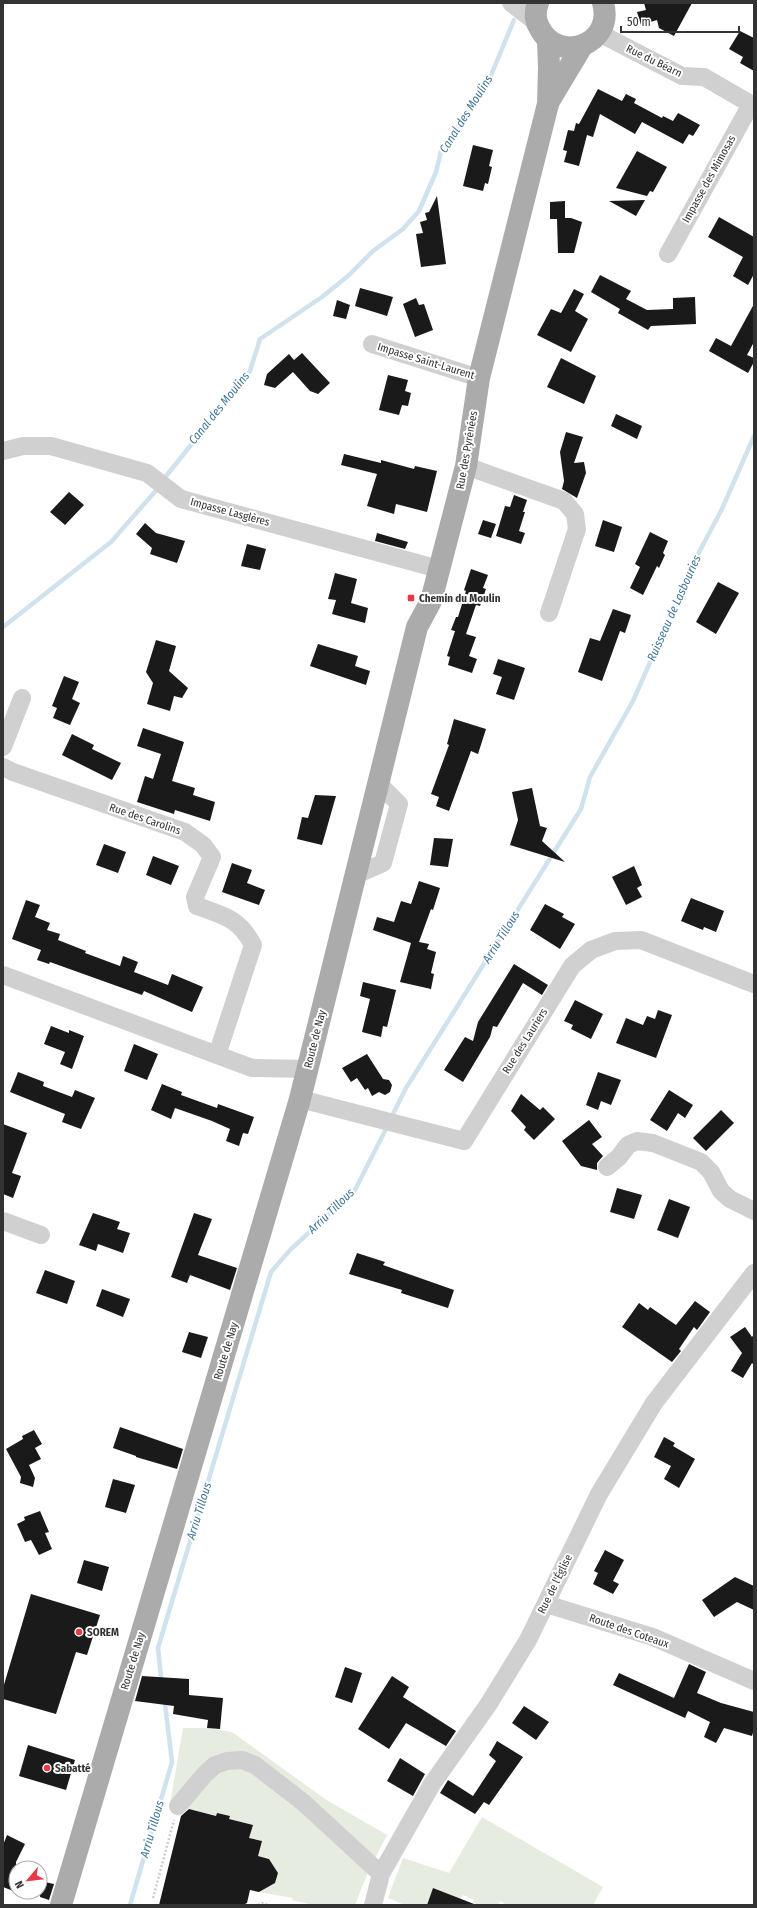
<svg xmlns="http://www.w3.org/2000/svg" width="757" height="1908" viewBox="0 0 757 1908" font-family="'Fira Sans Condensed',sans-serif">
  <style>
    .green { fill: #e6ecdf }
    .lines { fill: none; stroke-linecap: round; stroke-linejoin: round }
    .stream { stroke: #cfe2ee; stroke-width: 4.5 }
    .building { fill: #1a1a1a }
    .path { stroke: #cdcdcd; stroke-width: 2.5; stroke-dasharray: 2 2; stroke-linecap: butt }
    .minor { stroke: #d0d0d0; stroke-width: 18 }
    .major { stroke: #ababab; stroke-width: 22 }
    .poi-dot { fill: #e63946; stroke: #fff; stroke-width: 1.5 }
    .labels { text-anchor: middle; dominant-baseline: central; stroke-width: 4; stroke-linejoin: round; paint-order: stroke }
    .street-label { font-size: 11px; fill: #333; stroke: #fff }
    .poi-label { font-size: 11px; font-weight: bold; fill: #333; stroke: #fff; text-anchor: start }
    .water-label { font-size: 12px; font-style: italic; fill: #3f7597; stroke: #fff }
  </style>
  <rect width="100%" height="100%" fill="#fff"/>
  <g class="green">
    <polygon points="183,1728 207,1728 232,1732 325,1799 387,1835 368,1872 355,1905 313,1905 292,1900 293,1898 259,1892 275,1883 278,1873 268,1858 222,1847 229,1816 217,1813 216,1816 170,1804"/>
    <polygon points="482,1817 603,1887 593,1905 507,1905 500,1901 498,1905 478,1905 473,1903 474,1900 463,1895 461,1899 433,1888 427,1904 431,1905 405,1905 388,1898 403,1858 449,1873"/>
  </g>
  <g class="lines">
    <g class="stream">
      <polyline points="163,480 250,371 260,339 322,297 348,276 373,251 403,229 419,211 436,172 441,151 489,80 514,20"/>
      <polyline points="3,627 111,542 159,487"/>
      <polyline points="391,1118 406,1088 581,809 590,777 633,701 696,558 722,509 754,436"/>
      <polyline points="161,1677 158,1648 271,1272 290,1250 355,1190 388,1125"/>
      <polyline points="130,1905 172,1762 165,1704"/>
    </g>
  </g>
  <g class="building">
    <polygon points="644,3 692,3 674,36 659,28 657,20 641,25 637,12 646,10"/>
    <polygon points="740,31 754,38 754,71 740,63 743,57 729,49"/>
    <polygon points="598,89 622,101 626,94 636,99 634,103 662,118 663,116 673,121 678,113 700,125 693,136 689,134 683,144 642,122 635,134 600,114 593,137 587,135 579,166 564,162 567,151 563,150 568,130 574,131 576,123 579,124"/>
    <polygon points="473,145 493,150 489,166 492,167 488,184 485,183 483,191 463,186"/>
    <polygon points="637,151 667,167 653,192 650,191 647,196 616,188"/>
    <polygon points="437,196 446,264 421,267 416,234 423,233 420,222 427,220 425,213 429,212"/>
    <polygon points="645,200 636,216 609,201"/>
    <polygon points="565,201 565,218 571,218 582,222 574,253 558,253 557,219 550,219 550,202"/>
    <polygon points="719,217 754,237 754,274 748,285 733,276 743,257 708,237"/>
    <polygon points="600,275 631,291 626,299 647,310 673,309 673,298 695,297 696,324 651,326 648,330 618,313 620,309 591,292"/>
    <polygon points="360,288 393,297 387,316 355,306"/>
    <polygon points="574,289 584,294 575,311 588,319 571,352 537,335 551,309 561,313"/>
    <polygon points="416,298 419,305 424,304 433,330 415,337 403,304"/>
    <polygon points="337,300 350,305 346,319 333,316"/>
    <polygon points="754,304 754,342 747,355 754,358 754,362 748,373 709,351 716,338 731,346"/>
    <polygon points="302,353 330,383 318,394 310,391 293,372 275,388 264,385 267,374 289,354 294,360"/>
    <polygon points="561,358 596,376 584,404 547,387"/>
    <polygon points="388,375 408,380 405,391 411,393 408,406 402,405 399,415 379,410"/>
    <polygon points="616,414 642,426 637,439 611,426"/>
    <polygon points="566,432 583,437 574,463 584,462 586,473 577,498 562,489 564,481 560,452"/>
    <polygon points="344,454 381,463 381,460 414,469 415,466 437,471 427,512 396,504 394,514 367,506 377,474 341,465"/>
    <polygon points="69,492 84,505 65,525 50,512"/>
    <polygon points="514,495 527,500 523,512 525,512 519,531 525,533 521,544 496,536 505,506 510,507"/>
    <polygon points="483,520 496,524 491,538 478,534"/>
    <polygon points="603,520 622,527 614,552 595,546"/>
    <polygon points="145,523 156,533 185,541 177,563 150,554 152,548 136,534"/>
    <polygon points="650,532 668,541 663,553 665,555 659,568 657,566 643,595 630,588 640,567 635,564"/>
    <polygon points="377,533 408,542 405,549 375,541"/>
    <polygon points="247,544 266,549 260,570 241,566"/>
    <polygon points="471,569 488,575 483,588 486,589 480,606 476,605 466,634 476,637 469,656 477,659 472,673 448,665 450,657 447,656 455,631 451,630 456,617 458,617 466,591 464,590"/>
    <polygon points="335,573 357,579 351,603 368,608 365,623 332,614 336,600 328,599"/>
    <polygon points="718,582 739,593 716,634 696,622"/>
    <polygon points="613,609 631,615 625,633 620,631 602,681 578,672 590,638 600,641"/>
    <polygon points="156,640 176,646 169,671 188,688 182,698 174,696 170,711 147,704 153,683 146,672"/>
    <polygon points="318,644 358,656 355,666 370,671 366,685 310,666"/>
    <polygon points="498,659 525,668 514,700 496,694 502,677 493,674"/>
    <polygon points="64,676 79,682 72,699 80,703 70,725 53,718 57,708 52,706"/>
    <polygon points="454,719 486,729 478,754 471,751 449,811 436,806 439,797 431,794 449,745 447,744"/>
    <polygon points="143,728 184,742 172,781 195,788 193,795 215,802 210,821 175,810 174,814 137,802 145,776 153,779 161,754 137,746"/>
    <polygon points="72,734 94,745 92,749 121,763 112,780 62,755"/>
    <polygon points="532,788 540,826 547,828 542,841 565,862 510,845 518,820 512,792"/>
    <polygon points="315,795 336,796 322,845 297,839 302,817 308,818"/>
    <polygon points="434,838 453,839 448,867 430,865"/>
    <polygon points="104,844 126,852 118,873 96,865"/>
    <polygon points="153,856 179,866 171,885 146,875"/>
    <polygon points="232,863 252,870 247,883 265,890 259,905 222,892"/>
    <polygon points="634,866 642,885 637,888 642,897 626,905 612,877"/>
    <polygon points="419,881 440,888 433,910 431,909 419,942 429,944 427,949 436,952 431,973 434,974 431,989 400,982 411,943 373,930 377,917 394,922 401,901 411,904"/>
    <polygon points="691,898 724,911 716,932 704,927 703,930 681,921"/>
    <polygon points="26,900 40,905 35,917 50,923 47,930 60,934 58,940 86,951 85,953 120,966 123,956 138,962 134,972 168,985 172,974 203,987 192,1012 144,991 142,995 50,962 49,964 37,960 41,950 12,939"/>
    <polygon points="545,904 564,914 562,917 575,924 560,949 530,930"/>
    <polygon points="514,964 548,985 542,995 523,983 497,1027 493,1026 490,1037 463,1082 444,1070 465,1037 473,1041 478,1022"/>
    <polygon points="363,982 396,990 387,1027 383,1026 381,1037 362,1032 370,999 360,996"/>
    <polygon points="575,1000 603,1014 591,1039 571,1029 573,1025 564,1021"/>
    <polygon points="658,1010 672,1015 656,1058 616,1043 626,1018 643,1025 647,1016 655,1019"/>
    <polygon points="51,1026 69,1033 69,1030 84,1036 72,1069 60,1064 65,1052 44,1044"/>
    <polygon points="134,1044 158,1054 147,1080 124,1071"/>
    <polygon points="367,1054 383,1079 389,1080 392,1085 390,1092 385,1095 379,1092 372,1096 368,1088 365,1090 357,1078 351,1082 342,1068"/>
    <polygon points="18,1072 44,1082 43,1086 72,1097 75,1090 95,1098 81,1129 62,1122 65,1114 10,1092"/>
    <polygon points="598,1072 621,1080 611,1105 601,1101 598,1110 586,1105"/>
    <polygon points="162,1084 182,1092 181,1095 217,1108 218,1104 254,1117 248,1134 243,1133 239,1146 226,1141 230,1129 212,1121 175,1108 171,1119 151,1110"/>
    <polygon points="669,1090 693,1105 685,1118 678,1113 667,1131 650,1120"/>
    <polygon points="521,1094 540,1110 543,1107 555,1119 534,1140 524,1130 526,1127 511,1111"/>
    <polygon points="721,1110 734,1123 706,1151 693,1138"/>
    <polygon points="589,1120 602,1137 592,1144 603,1156 597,1163 597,1170 581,1166 562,1141"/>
    <polygon points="3,1124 27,1133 12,1173 21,1176 13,1198 3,1194"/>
    <polygon points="617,1188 642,1195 634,1219 610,1212"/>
    <polygon points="669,1199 690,1207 678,1238 657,1230"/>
    <polygon points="93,1213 120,1222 117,1229 130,1233 123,1253 98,1244 96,1251 79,1245"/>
    <polygon points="194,1213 212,1219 198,1255 237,1268 230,1290 190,1275 187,1283 171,1277"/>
    <polygon points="357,1253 385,1262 383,1265 454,1290 448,1308 401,1293 402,1290 349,1274"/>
    <polygon points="45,1270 75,1281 67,1304 36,1293"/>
    <polygon points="102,1289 130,1299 123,1317 96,1306"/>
    <polygon points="695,1301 710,1312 697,1330 694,1327 679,1349 681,1351 672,1362 622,1327 639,1303 648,1310 650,1307 676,1325"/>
    <polygon points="745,1327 752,1337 754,1334 754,1365 752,1363 743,1378 731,1371 742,1353 730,1337"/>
    <polygon points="189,1332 208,1337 201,1358 182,1352"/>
    <polygon points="120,1427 183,1449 177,1469 136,1457 136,1456 113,1448"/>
    <polygon points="34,1430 42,1444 35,1448 41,1459 29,1465 35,1478 33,1487 20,1483 21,1477 6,1449 23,1439 22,1436"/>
    <polygon points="664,1437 675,1443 673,1446 695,1459 679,1488 664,1479 671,1466 654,1457"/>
    <polygon points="113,1479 135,1485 126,1513 105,1507"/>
    <polygon points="40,1511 49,1532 45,1533 52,1549 39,1555 31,1540 25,1542 17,1524 25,1520 24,1517"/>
    <polygon points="605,1550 624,1560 613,1581 619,1584 613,1594 593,1584 598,1573 594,1571"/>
    <polygon points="84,1560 109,1567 102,1591 77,1583"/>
    <polygon points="735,1577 754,1586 754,1610 737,1602 714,1617 702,1600"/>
    <polygon points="31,1594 100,1615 87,1655 76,1652 56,1714 3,1699 3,1688"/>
    <polygon points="689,1664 706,1672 697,1693 721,1703 754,1712 754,1729 752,1736 724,1728 716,1743 704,1737 710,1722 688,1711 685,1718 613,1685 619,1673 674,1698"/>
    <polygon points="345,1667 362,1673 352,1703 335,1697"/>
    <polygon points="142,1676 189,1679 189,1695 223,1698 220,1729 207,1728 208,1720 173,1714 174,1706 135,1701"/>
    <polygon points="392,1676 409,1687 403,1697 456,1731 446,1746 406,1723 389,1749 358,1729"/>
    <polygon points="524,1706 549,1722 536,1740 512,1723"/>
    <polygon points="497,1741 523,1757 489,1805 484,1802 475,1814 440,1793 448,1780 473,1796 496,1761 489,1755"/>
    <polygon points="28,1745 75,1760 66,1790 19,1776"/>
    <polygon points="400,1758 425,1774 413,1796 387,1781"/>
    <polygon points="189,1809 216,1816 217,1813 230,1816 229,1819 253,1825 249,1838 262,1841 258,1856 269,1859 278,1873 275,1883 259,1892 250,1890 247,1903 243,1905 159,1905 181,1816"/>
    <polygon points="7,1835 25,1844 16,1862 16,1892 3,1887 3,1845"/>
    <polygon points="40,1881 54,1884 49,1900 40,1897"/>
    <polygon points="433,1888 474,1904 474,1905 427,1905"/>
  </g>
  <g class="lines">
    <g class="path">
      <polyline points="153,1898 174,1820"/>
      <polyline points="258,1905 262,1903 268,1905"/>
    </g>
    <g class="minor">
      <polyline points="511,3 538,24"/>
      <polyline points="599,33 682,76 704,77 754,106"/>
      <polyline points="668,254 751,104"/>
      <polyline points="372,344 479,378"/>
      <polyline points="3,451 23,446 51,446 147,473 181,499 439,569"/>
      <polyline points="466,466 564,501 575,514 577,529 549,613"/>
      <polyline points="3,747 22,698"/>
      <path d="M3 767 13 772 185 832 203 845 212 857 195 897 197 906C224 916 239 918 253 945L217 1055"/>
      <polyline points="356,875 383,863 399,804 378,783"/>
      <polyline points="3,975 252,1068 308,1069"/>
      <polyline points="300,1099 464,1141 572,966 591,950 615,941 641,940 754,984"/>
      <polyline points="607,1167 619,1157 628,1145 637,1141 653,1143 701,1162 711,1172 721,1191 730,1199 754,1211"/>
      <polyline points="3,1221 41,1235"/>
      <polyline points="546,1604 653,1637 754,1681"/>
      <polyline points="178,1806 205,1774 215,1765 227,1761 242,1760 255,1765 304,1803 381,1874"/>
      <polyline points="373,1905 381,1874 432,1784 488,1705 528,1640 599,1494 654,1403 754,1273"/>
    </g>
    <g class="major">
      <path d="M538 3C535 11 535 20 539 27 558 66 615 44 603 3"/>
      <polyline points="549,101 582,46"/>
      <polyline points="61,1905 300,1099 417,627 431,601 466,466 479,378 548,104 549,68 548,39"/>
    </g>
  </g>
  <g class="poi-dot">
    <rect x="407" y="594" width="8" height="8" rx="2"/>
    <circle cx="79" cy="1632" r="4"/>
    <circle cx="47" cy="1768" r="4"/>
  </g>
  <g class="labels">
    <g class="street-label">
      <text transform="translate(654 61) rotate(26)">Rue du Béarn</text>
      <text transform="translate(709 179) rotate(-61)">Impasse des Mimosas</text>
      <text transform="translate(426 361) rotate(17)">Impasse Saint-Laurent</text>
      <text transform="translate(467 450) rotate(-80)">Rue des Pyrénées</text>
      <text transform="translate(230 512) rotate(15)">Impasse Lasglères</text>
      <text transform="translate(145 819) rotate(19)">Rue des Carolins</text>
      <text transform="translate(315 1039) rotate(-76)">Route de Nay</text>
      <text transform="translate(525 1041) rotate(-58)">Rue des Lauriers</text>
      <text transform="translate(226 1351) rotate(-73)">Route de Nay</text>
      <text transform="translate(555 1584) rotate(-64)">Rue de l'Église</text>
      <text transform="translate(629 1631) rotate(19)">Route des Coteaux</text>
      <text transform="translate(133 1661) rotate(-73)">Route de Nay</text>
    </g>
    <g class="poi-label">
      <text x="419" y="598">Chemin du Moulin</text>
      <text x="87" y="1632">SOREM</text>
      <text x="55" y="1768">Sabatté</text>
    </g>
    <g class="water-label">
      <text transform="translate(466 114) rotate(-58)">Canal des Moulins</text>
      <text transform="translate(219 408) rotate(-51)">Canal des Moulins</text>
      <text transform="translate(674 608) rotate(-66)">Ruisseau de Lasbouries</text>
      <text transform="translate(501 937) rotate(-58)">Arriu Tillous</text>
      <text transform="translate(331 1211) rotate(-44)">Arriu Tillous</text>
      <text transform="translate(199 1511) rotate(-73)">Arriu Tillous</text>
      <text transform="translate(152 1829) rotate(-74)">Arriu Tillous</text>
    </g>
  </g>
  <rect width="757" height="1908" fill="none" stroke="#333333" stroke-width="8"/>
  <g transform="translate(28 1880) rotate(242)"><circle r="19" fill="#ffffff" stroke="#adadad"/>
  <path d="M0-3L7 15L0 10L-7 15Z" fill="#e63946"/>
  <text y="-6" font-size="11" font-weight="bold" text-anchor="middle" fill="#333333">N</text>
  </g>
  <path d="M621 26v6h118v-6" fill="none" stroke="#333333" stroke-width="2"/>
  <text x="627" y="26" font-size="12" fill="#333333" stroke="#ffffff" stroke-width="3" paint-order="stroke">50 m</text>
</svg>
